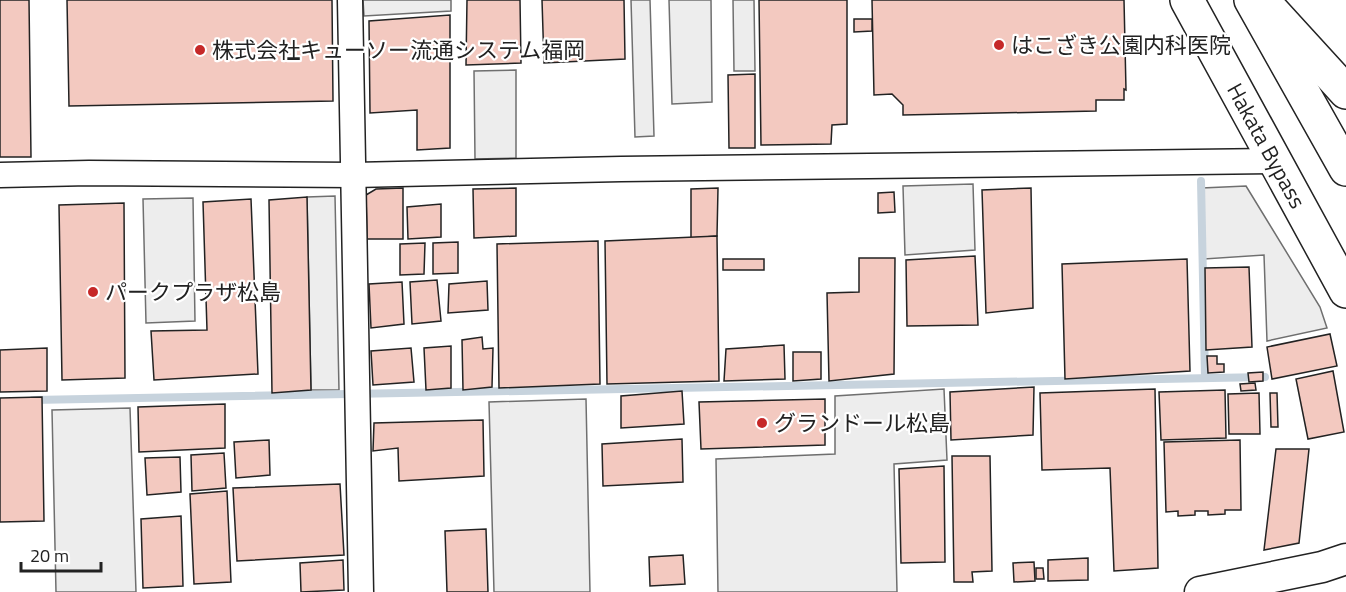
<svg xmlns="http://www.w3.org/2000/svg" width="1346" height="592" viewBox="0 0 1346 592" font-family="'Titillium Web','Noto Sans JP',sans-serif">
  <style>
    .parking { fill: #ededed; stroke: #6f6f6f; stroke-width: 1.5 }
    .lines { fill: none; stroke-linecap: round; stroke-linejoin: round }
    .stream { stroke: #c7d3dd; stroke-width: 8 }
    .building { fill: #f3c9c0; stroke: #222; stroke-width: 1.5 }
    .minor-casing { stroke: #222; stroke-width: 27 }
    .tertiary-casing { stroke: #222; stroke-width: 33 }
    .primary-casing { stroke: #222; stroke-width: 36 }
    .trunk-casing { stroke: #222; stroke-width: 36 }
    .minor { stroke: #fff; stroke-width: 24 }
    .tertiary { stroke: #fff; stroke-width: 30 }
    .primary { stroke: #fff; stroke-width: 33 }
    .trunk { stroke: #fff; stroke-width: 33 }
    .poi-dot { fill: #c62828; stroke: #fff; stroke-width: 2 }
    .labels { text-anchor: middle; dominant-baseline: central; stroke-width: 4.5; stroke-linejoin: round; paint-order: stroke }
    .poi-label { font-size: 22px; fill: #222; stroke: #fff; text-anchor: start }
    .street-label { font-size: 22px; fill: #222; stroke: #fff }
  </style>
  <rect width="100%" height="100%" fill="#fff"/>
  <g class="parking">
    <polygon points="363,0 451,0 451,11 364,16"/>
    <polygon points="631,0 650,0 654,136 635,137"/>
    <polygon points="669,0 711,0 712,102 672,104"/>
    <polygon points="733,0 754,0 755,71 734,71"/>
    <polygon points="516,70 516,158 475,159 474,71"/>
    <polygon points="973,184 975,250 905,255 903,186"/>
    <polygon points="1246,186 1320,307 1327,328 1267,341 1264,255 1204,259 1202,188"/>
    <polygon points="335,196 339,390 311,390 307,197"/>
    <polygon points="193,198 195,321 146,323 143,199"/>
    <polygon points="944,389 947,460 894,464 897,592 718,592 716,459 835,454 835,396"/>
    <polygon points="586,399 590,592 494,592 489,402"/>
    <polygon points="130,408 136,592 56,592 52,410"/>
  </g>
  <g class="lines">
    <g class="stream">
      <polyline points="1201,181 1205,378"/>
      <polyline points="33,400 1265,377"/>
    </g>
  </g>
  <g class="building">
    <polygon points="0,0 29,0 31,157 0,157"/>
    <polygon points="67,0 332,0 333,101 69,106"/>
    <polygon points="467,0 520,0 521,63 466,65"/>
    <polygon points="542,0 624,0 625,59 544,63"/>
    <polygon points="759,0 847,0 847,124 832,125 831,144 761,145"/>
    <polygon points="872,0 1124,0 1126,90 1124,89 1124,100 1096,100 1096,111 903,115 903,105 892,94 874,95"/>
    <polygon points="450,15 450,148 417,150 417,110 370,113 369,21"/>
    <polygon points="854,19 872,19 872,31 854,32"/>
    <polygon points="755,74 755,148 729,148 728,75"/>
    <polygon points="403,188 403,239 367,239 366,195 376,189"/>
    <polygon points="516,188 516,236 474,238 473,189"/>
    <polygon points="718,188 717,236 691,238 691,189"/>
    <polygon points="1031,188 1033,308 986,313 982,190"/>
    <polygon points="894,192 895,212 878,213 878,193"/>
    <polygon points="307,197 311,390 272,393 269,200"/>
    <polygon points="251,199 258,374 154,380 151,331 207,330 203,202"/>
    <polygon points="124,203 125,378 62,380 59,205"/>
    <polygon points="441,204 441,237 408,239 407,207"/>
    <polygon points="717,236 719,381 607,384 605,241"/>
    <polygon points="598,241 600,384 499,388 497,244"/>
    <polygon points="458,242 458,273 433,274 433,243"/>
    <polygon points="425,243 424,274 400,275 400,244"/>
    <polygon points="975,256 978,325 907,326 906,260"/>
    <polygon points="859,258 895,258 894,374 829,381 827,293 859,292"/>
    <rect x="723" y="259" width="41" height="11"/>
    <polygon points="1187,259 1190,371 1065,379 1062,264"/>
    <polygon points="1249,267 1252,347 1206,350 1205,268"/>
    <polygon points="437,280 441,321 412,324 410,282"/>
    <polygon points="487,281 488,310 448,313 449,284"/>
    <polygon points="402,282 404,324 371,328 369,284"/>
    <polygon points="1330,334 1337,366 1272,379 1267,347"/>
    <polygon points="482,337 483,349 493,348 492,387 463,390 462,340"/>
    <polygon points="784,345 785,379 724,381 726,349"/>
    <polygon points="451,346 451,388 426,390 424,348"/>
    <polygon points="47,348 47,391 0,392 0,350"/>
    <polygon points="411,348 414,382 373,385 371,351"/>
    <polygon points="793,352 821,352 821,379 793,381"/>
    <polygon points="1207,356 1217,356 1217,364 1224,364 1224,372 1208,373"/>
    <polygon points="1333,371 1344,432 1308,439 1296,379"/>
    <polygon points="1263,372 1263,381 1249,382 1248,373"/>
    <polygon points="1255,383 1256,390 1241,391 1240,384"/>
    <polygon points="1034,387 1033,435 951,440 950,392"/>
    <polygon points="1155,389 1158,568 1114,571 1110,468 1042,470 1040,393"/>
    <polygon points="1225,390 1226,438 1161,440 1159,392"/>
    <polygon points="682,391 684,424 621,428 621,396"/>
    <polygon points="1259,393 1260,434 1229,434 1228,394"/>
    <polygon points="1270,393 1277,393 1278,427 1271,427"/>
    <polygon points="42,397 44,521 0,522 0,398"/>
    <polygon points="825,399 825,445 701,449 699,402"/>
    <polygon points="225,404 225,448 139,452 138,407"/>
    <polygon points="483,420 484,476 399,481 398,448 373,451 374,423"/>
    <polygon points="682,439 683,482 603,486 602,444"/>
    <polygon points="269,440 270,475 236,478 234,442"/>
    <polygon points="1240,440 1241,510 1225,510 1225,514 1208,515 1208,511 1195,511 1195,515 1178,516 1178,511 1166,512 1164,442"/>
    <polygon points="1276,449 1309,449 1299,543 1264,550"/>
    <polygon points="224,453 226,488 192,491 191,455"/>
    <polygon points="952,456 990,456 992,571 972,572 973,582 954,582"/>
    <polygon points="180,457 181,492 147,495 145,458"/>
    <polygon points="944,466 945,562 901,563 899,469"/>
    <polygon points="340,484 344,555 237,561 233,488"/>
    <polygon points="227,491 231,582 194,584 190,494"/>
    <polygon points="181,516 183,586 143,588 141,519"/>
    <polygon points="486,529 488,592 447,592 445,531"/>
    <polygon points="683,555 685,584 650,586 649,557"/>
    <polygon points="1088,558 1088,580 1048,581 1048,560"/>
    <polygon points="343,560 344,590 301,592 300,563"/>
    <polygon points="1034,562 1035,581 1014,582 1013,563"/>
    <polygon points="1036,568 1043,568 1044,579 1036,579"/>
  </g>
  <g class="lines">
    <defs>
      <g id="minor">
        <polyline points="350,0 361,592"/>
        <polyline points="0,175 89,173 354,175 621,169 1274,161"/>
      </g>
      <polyline id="tertiary" points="1200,592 1322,567 1346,559"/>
      <polyline id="primary" points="1262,0 1346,92"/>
      <g id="trunk">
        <path id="s1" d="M1187 0 1346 291"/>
        <polyline points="1251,0 1346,169"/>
      </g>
    </defs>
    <use href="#minor" class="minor-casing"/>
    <use href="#tertiary" class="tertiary-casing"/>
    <use href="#primary" class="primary-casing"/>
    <use href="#trunk" class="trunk-casing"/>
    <use href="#minor" class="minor"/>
    <use href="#tertiary" class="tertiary"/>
    <use href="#primary" class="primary"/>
    <use href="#trunk" class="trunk"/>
  </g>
  <g class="poi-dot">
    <circle cx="999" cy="45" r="6"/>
    <circle cx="200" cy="50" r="6"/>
    <circle cx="93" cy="292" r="6"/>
    <circle cx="762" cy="423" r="6"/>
  </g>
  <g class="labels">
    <g class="poi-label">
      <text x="1011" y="45">はこざき公園内科医院</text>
      <text x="212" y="50">株式会社キューソー流通システム福岡</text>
      <text x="105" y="292">パークプラザ松島</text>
      <text x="774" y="423">グランドール松島</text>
    </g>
    <g class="street-label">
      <text stroke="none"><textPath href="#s1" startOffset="166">Hakata Bypass</textPath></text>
    </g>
  </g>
  <path d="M21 562v9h80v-9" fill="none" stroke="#222222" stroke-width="3"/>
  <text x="30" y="562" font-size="18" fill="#222222" stroke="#ffffff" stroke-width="4.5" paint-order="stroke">20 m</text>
</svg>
